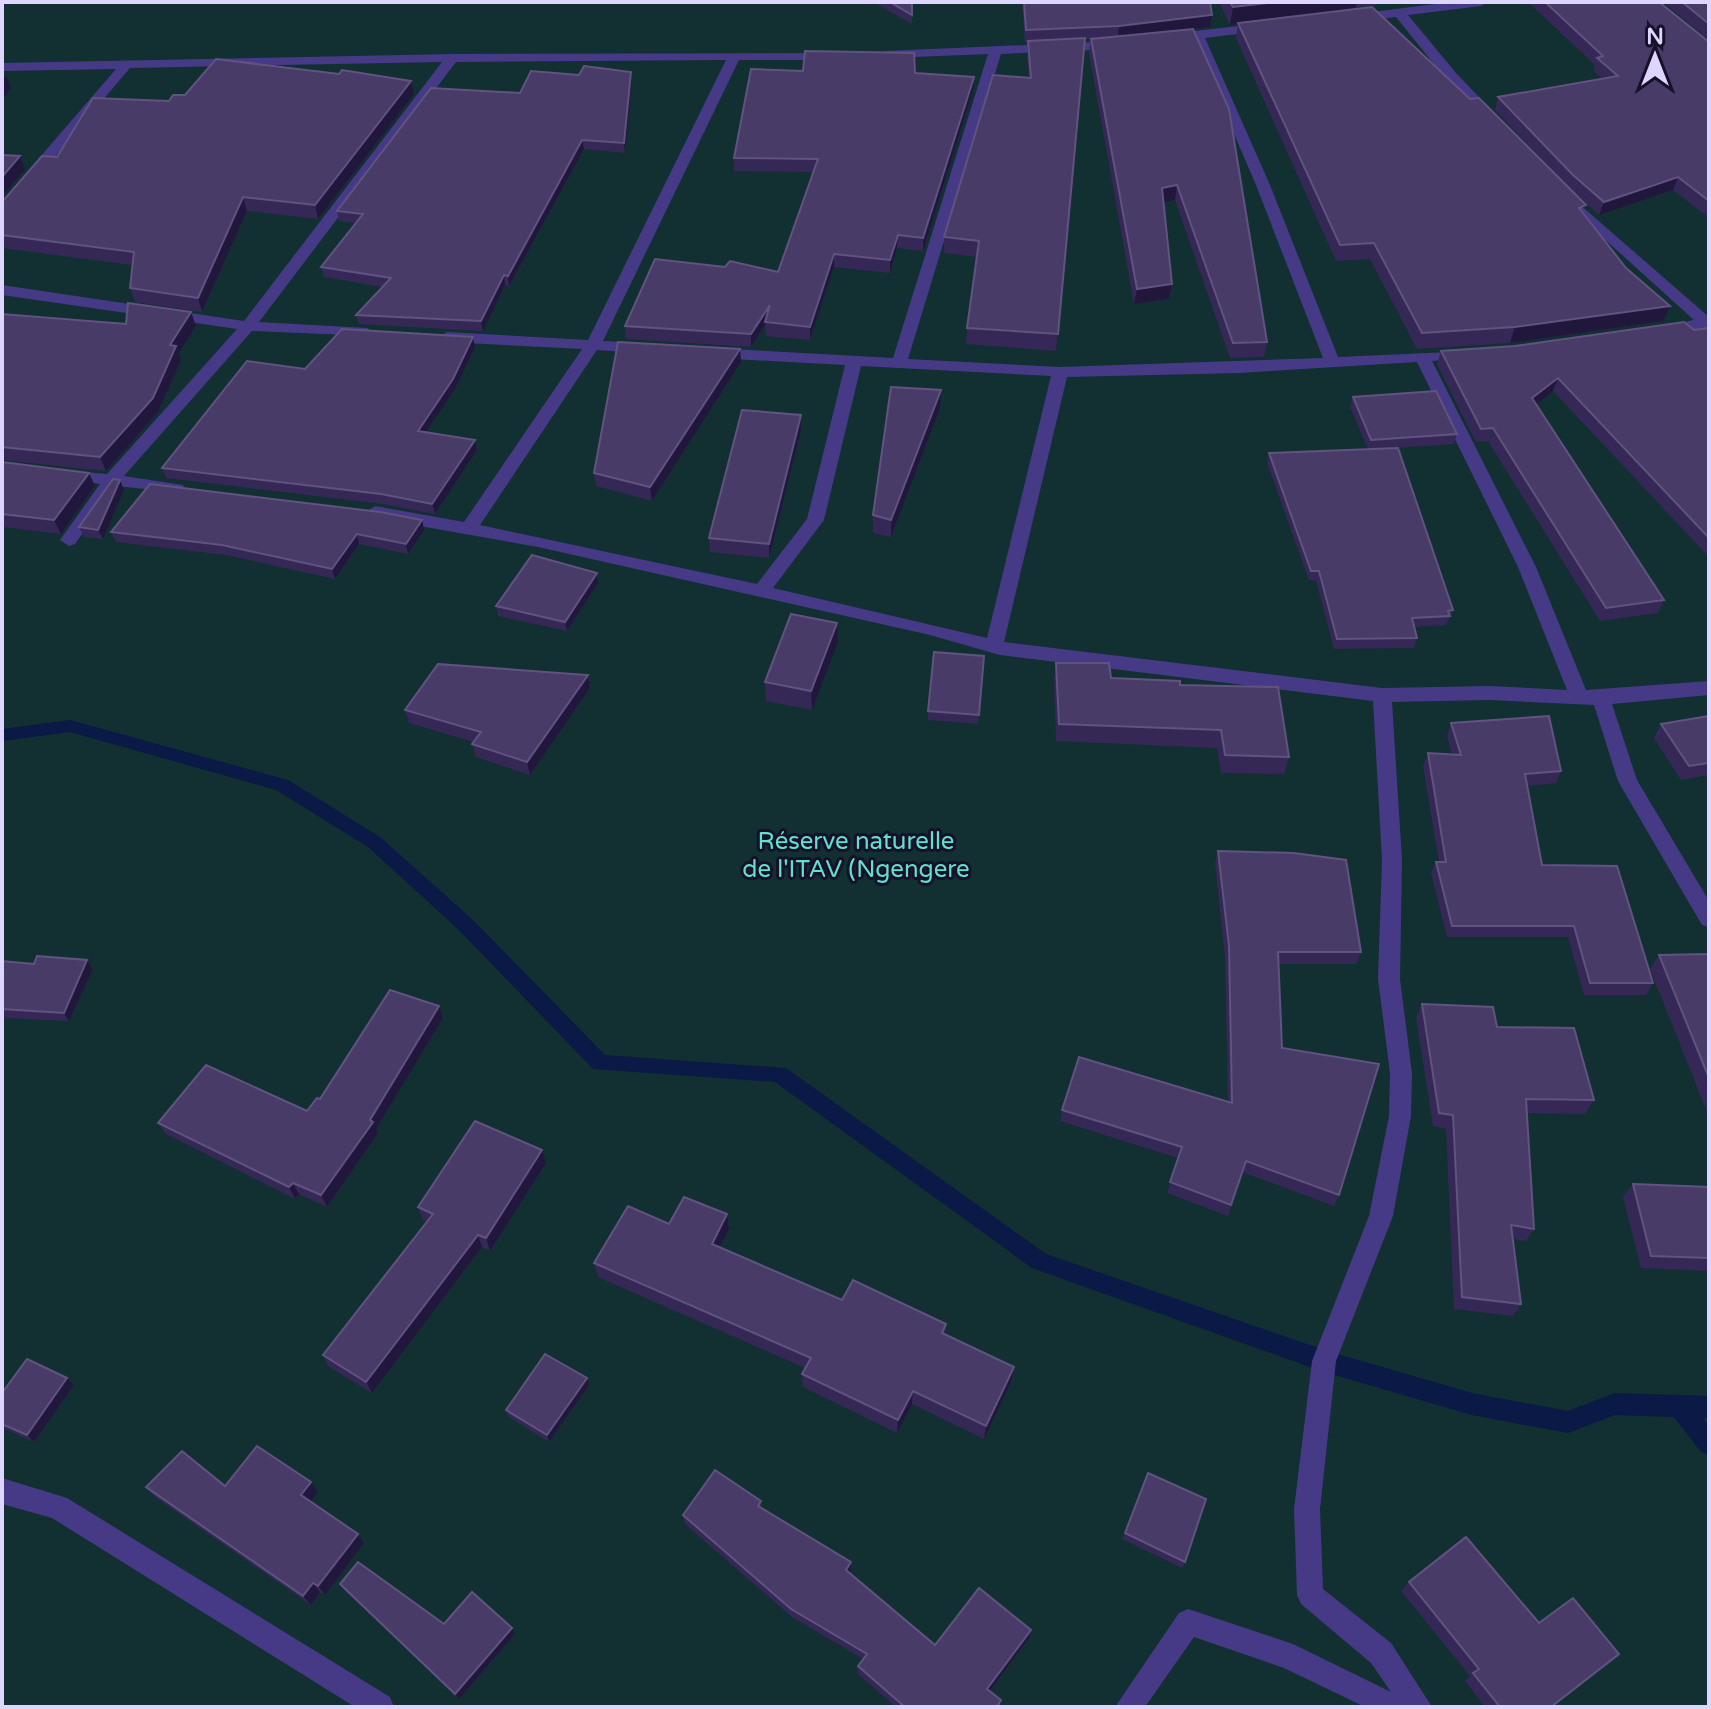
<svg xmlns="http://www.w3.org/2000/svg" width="1711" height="1709" viewBox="0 0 1711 1709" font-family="'Varela Round',sans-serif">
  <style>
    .green { fill: #122f32 }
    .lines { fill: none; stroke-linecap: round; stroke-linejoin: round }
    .stream { fill: #0a1946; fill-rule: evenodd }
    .minor { fill: #463a87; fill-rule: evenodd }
    .wall { fill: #362856 }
    .shaded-wall { fill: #21173c }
    .building { fill: #483b68; stroke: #605380; stroke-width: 2 }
    .labels { text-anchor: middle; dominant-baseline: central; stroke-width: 6; stroke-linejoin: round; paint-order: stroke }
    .park-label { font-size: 24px; fill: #60e1cf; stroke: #161028 }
  </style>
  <rect width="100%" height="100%" fill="#161028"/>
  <rect class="green" x="2" y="2" width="1707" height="1705"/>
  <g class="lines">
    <polygon class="stream" points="70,720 288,780 380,837 473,920 605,1055 786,1068 1046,1254 1324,1350 1472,1393 1568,1411 1615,1393 1709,1396 1709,1418 1703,1418 1709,1426 1709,1455 1701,1452 1674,1417 1615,1415 1568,1433 1472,1415 1324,1372 1032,1268 775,1082 593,1069 459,930 368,847 276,790 70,732 2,741 2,729"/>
    <g class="minor">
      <polygon points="1451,2 1487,2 1481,6 1408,15 1456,73 1497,116 1497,122 1487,122 1446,79 1396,17 1356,22 1350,18 1356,14"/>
      <path d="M1265 23 1271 27 1270 30 1205 38 1270 185 1338 357 1472 351V357L1432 361 1536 567 1586 690 1709 681V695L1612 704 1637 780 1709 901V927L1702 925 1618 781 1594 705 1490 700 1392 702 1402 860 1400 979 1412 1073 1411 1116 1393 1216 1336 1361 1320 1509 1323 1589 1391 1643 1432 1707H1365L1284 1668 1194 1637 1145 1707H1115L1179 1613 1188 1609 1293 1644 1391 1692 1371 1663 1301 1604 1297 1595 1294 1509 1312 1361 1369 1216 1389 1116 1390 1073 1378 979 1382 860 1373 701 1000 655 930 635 538 547 375 518 366 512 375 506 464 522 582 349 447 342 439 337 447 332 588 340 726 60 456 62 259 322 367 328 375 333 372 336 252 331 124 476 183 485 185 489 183 493 116 486 75 544 69 546 60 540 100 484 60 478 58 474 60 470 107 474 237 329 2 295V285L244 321 442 62 130 68 7 213 2 214V201L116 69 2 71V63L452 54 835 53 837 56 830 60H739L603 341 643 343 651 348 643 353 597 350 480 525 757 584 807 519 845 365 715 358 707 353 715 348 893 358 988 54 890 58 883 54 885 51 1118 41 1124 45 1118 49 1001 54 908 359 1060 367 1323 358 1256 185 1193 39 1169 42 1163 38 1169 34ZM1417 362 1518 567 1567 690 1490 686 1382 688 1004 642 1067 377 1239 373ZM861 366 1051 376 987 638 773 588 824 520Z"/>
      <polygon points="1563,190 1709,317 1709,330 1659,333 1659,327 1694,320 1558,197 1556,194"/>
      <polygon points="2,1478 67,1498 390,1697 394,1707 355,1707 52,1518 2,1504"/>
    </g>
  </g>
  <g class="wall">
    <polygon points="873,2 912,2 912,24"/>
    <polygon points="1022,2 1210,2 1210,27 1194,29 1267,342 1264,357 1230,358 1175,200 1163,202 1172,284 1169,299 1134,304 1089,53 1091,39 1085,40 1056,351 966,344 967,328 977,257 944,253 944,237 1029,78 1027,57 1028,42 1025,43"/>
    <polygon points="1219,2 1377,2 1376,5 1356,7 1355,9 1583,213 1663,321 1510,343 1417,349 1370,259 1336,261 1236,38 1238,24 1230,25"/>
    <polygon points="1528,2 1659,2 1709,42 1709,218 1673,190 1599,215 1569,188 1495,110 1498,97 1602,78 1593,70 1595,65"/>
    <polygon points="1663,2 1709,2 1709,40"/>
    <polygon points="803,71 915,73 973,90 923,251 897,248 890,273 834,267 810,340 766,336 765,325 751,347 626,339 625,326 725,267 778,272 813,172 734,171 734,158"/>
    <polygon points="632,81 625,153 584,149 509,286 505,285 483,331 359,324 356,315 383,287 324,277 321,267 356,223 339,221 337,211 520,93"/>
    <polygon points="414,94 318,219 247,211 202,312 135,302 130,288 132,265 2,248 2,202 57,157 169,101 185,95"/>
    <polygon points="2,314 126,324 196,326 179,353 181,360 158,412 106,471 2,460"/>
    <polygon points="1709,328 1709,557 1553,391 1536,404 1664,600 1658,613 1600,621 1488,441 1476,442 1437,364 1441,351 1515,346"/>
    <polygon points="475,347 455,389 426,432 475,440 477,450 435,514 383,504 166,478 162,468 305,369"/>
    <polygon points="741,362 652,501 596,486 594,473"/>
    <polygon points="1353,397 1457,434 1454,444 1395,448 1453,610 1446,625 1414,627 1417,638 1414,648 1334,649 1316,581 1309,580 1267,463 1269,453 1368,449 1350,407"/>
    <polygon points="940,408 891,537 873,533 873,515"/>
    <polygon points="801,430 769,558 710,552 709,538"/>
    <polygon points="2,462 95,486 61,534 2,527"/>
    <polygon points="124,490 103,539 84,537 79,527"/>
    <polygon points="422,520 424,530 408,554 359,544 335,579 226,555 116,542 111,532"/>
    <polygon points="598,583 567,631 498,616 496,606"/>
    <polygon points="838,642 812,710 766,701 765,682"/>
    <polygon points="984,656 978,724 928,720 928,711"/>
    <polygon points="1056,663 1111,678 1180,685 1289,757 1284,774 1221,773 1217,748 1056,741 1054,681"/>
    <polygon points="588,675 590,688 530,775 476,757 472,744 474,742 409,723 405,710"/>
    <polygon points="1709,716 1709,775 1681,780 1654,738 1661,724"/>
    <polygon points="1451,723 1561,771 1556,783 1527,786 1542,865 1653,983 1646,995 1584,995 1568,937 1447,937 1431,873 1436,862 1439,862 1423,766 1428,753 1452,755 1447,736"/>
    <polygon points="1218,851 1361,952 1356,964 1279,964 1282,1048 1339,1195 1334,1206 1242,1172 1228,1216 1167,1193 1178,1158 1060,1121 1062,1110 1228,1101 1225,958 1215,863"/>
    <polygon points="1709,954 1709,1117 1650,969 1659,955"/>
    <polygon points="87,960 93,969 69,1021 2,1018 2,961 34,964"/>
    <polygon points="1422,1004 1497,1027 1594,1100 1585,1114 1527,1113 1534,1229 1526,1241 1513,1239 1521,1304 1513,1316 1454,1309 1446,1129 1433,1126 1416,1018"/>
    <polygon points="439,1006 443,1018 376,1129 378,1133 327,1207 299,1194 295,1199 166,1134 158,1123 307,1111 320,1099"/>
    <polygon points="546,1163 490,1251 482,1247 372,1393 329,1367 323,1355 427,1222 423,1220 418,1207"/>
    <polygon points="1633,1184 1709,1187 1709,1271 1641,1268 1623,1197"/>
    <polygon points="727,1214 729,1229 720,1247 842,1300 946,1324 945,1334 1014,1367 1012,1380 984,1439 912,1404 897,1433 803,1387 802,1374 805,1368 598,1277 594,1263 669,1224"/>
    <polygon points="74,1385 34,1442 2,1428 2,1393"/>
    <polygon points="589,1385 549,1442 509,1417 506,1410"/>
    <polygon points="1148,1473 1185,1562 1182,1568 1122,1539"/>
    <polygon points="225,1486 318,1492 311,1501 358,1534 364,1543 325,1595 320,1592 311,1605 155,1497 146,1487"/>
    <polygon points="761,1501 762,1508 851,1570 850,1573 935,1645 1031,1630 1029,1638 990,1690 1000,1707 896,1707 858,1674 858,1666 863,1659 792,1617 685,1524 683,1515"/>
    <polygon points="1409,1582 1551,1707 1485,1707 1465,1681 1470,1676 1401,1591"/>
    <polygon points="340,1584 444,1624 515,1634 459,1699 344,1590"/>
  </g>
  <g class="shaded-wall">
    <polygon points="1276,2 1357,2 1355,10 1230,25 1233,7"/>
    <polygon points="1212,15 1210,27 1118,38 1119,26"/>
    <polygon points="631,72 632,81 625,153 624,143"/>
    <polygon points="6,75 11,88 2,100 2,80"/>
    <polygon points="974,77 973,90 923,251 923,238"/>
    <polygon points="411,81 414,94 318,219 315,205"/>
    <polygon points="582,140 584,149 509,286 508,276"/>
    <polygon points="20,156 25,169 2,196 2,177"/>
    <polygon points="1678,177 1673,190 1599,215 1604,202"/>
    <polygon points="1177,185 1175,200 1160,203 1162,188"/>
    <polygon points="243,197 247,211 202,312 198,298"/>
    <polygon points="898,235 897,248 890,273 890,260"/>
    <polygon points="834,254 834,267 810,340 810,327"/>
    <polygon points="504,275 505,285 483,331 481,321"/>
    <polygon points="1172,284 1169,299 1134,304 1137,289"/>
    <polygon points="770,305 765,325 751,347 751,334"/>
    <polygon points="1670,306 1663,321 1510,343 1515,327"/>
    <polygon points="191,312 196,326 179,353 181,360 158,412 106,471 100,457"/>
    <polygon points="473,337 475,347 455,389 420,441 418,431"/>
    <polygon points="740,349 741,362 652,501 650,487"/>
    <polygon points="1558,378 1553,391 1528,411 1532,398"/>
    <polygon points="941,390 940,408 891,537 891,520"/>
    <polygon points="801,415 801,430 769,558 769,544"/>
    <polygon points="475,440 477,450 435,514 432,504"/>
    <polygon points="89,473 95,486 61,534 54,520"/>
    <polygon points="120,480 124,490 103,539 98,530"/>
    <polygon points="422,520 424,530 408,554 406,544"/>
    <polygon points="357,534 359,544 335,579 332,569"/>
    <polygon points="597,573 598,583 567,631 565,622"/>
    <polygon points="837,623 838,642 812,710 811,691"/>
    <polygon points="588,675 590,688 530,775 527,762"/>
    <polygon points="87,960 93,969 69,1021 64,1013"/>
    <polygon points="439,1006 443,1018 376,1129 378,1133 327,1207 321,1195 370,1120"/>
    <polygon points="542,1150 546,1163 490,1251 486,1238"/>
    <polygon points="293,1183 299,1194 295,1199 289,1187"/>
    <polygon points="727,1214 729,1229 714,1258 712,1244"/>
    <polygon points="478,1235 482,1247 372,1393 366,1382"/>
    <polygon points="1014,1367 1012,1380 984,1439 986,1426"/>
    <polygon points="67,1378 74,1385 34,1442 27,1435"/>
    <polygon points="587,1378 589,1385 549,1442 547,1435"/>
    <polygon points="913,1391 912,1404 897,1433 898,1420"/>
    <polygon points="311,1482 318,1492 308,1505 301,1495"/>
    <polygon points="358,1534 364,1543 325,1595 318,1586"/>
    <polygon points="851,1562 851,1570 846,1579 846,1570"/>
    <polygon points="313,1583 320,1592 311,1605 303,1596"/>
    <polygon points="512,1628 515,1634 459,1699 455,1694"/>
    <polygon points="1031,1630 1029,1638 986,1696 987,1689"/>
  </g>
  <g class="building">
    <polygon points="890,2 912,2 912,15"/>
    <polygon points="1024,2 1210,2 1212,15 1119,26 1026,30"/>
    <polygon points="1230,2 1276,2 1233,7"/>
    <polygon points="1545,2 1659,2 1709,42 1709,201 1678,177 1604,202 1573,175 1498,97 1618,76 1597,58 1603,56"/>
    <polygon points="1682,2 1709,2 1709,24"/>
    <polygon points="1372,7 1470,99 1479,98 1586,205 1579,208 1626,268 1670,306 1515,327 1422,333 1374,243 1340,245 1238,23"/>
    <polygon points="1193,29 1229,109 1267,342 1233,343 1177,185 1162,188 1172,284 1137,289 1091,39"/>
    <polygon points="1085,38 1058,334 967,328 979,241 944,237 993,75 1031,78 1028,41"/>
    <polygon points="805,51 914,53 915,73 974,77 923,238 898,235 890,260 834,254 810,327 765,322 770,305 751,334 625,326 655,259 725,267 730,261 778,272 818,159 734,158 751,69 803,71"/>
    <polygon points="216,59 339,74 342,70 411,81 315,205 243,197 198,298 130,288 134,252 2,235 2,202 42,156 57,157 93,98 169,101 173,95 185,95"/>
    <polygon points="584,66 631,72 624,143 582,140 508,276 504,275 481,321 356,315 391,278 321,267 363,214 337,211 431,88 520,93 531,71 579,75"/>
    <polygon points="2,155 20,156 2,177"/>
    <polygon points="128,303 191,312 170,345 176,346 153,398 100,457 2,447 2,314 126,324"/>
    <polygon points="1684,322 1694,330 1709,328 1709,538 1558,378 1532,398 1664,600 1606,608 1493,428 1481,429 1441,351 1515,346"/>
    <polygon points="342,329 473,337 453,379 418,431 475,440 432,504 381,494 162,468 247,361 305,369"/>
    <polygon points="618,342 740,349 650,487 594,473"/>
    <polygon points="891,387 941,390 891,520 873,515"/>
    <polygon points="1436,391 1457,434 1371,440 1353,397"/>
    <polygon points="742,410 801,415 769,544 709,538"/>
    <polygon points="1398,448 1453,610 1448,611 1450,616 1412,618 1417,638 1337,639 1319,571 1311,571 1269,453"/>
    <polygon points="2,462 89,473 54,520 2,514"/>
    <polygon points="113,479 120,480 98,530 79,527"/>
    <polygon points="150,484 380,512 422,520 406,544 357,534 332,569 222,545 111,532"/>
    <polygon points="532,555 597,573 565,622 496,606"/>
    <polygon points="791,614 837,623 811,691 765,682"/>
    <polygon points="934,652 984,656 979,715 928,711"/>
    <polygon points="1056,663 1109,663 1111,678 1180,681 1180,685 1278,687 1289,757 1225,755 1221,730 1059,724"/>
    <polygon points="438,664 588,675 527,762 472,744 481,732 405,710"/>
    <polygon points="1549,716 1561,771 1525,774 1542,865 1617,866 1653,983 1590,983 1574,926 1452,926 1436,862 1446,862 1428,753 1461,755 1451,723"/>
    <polygon points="1709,716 1709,763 1689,766 1661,724"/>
    <polygon points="1218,851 1294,853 1346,860 1361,952 1278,952 1282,1048 1379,1064 1339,1195 1246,1161 1231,1205 1170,1182 1182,1147 1062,1110 1079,1057 1232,1103 1229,946"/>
    <polygon points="1709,954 1709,1078 1659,955"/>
    <polygon points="37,956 87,960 64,1013 2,1009 2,961 34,964"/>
    <polygon points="390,990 439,1006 370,1120 373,1122 321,1195 293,1183 289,1187 158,1123 206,1065 307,1111 317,1098 320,1099"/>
    <polygon points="1422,1004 1493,1007 1497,1027 1574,1028 1594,1100 1526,1099 1534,1229 1511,1225 1521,1304 1462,1297 1453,1115 1439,1113"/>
    <polygon points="475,1121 542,1150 486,1238 478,1235 366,1382 323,1355 433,1214 418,1207"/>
    <polygon points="1633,1184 1709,1187 1709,1258 1651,1256"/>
    <polygon points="684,1197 727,1214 712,1244 842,1300 853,1280 946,1324 942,1333 1014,1367 986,1426 913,1391 898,1420 802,1374 811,1358 594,1263 628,1206 669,1224"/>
    <polygon points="545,1354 587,1378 547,1435 506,1410"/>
    <polygon points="27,1359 67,1378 27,1435 2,1424 2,1393"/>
    <polygon points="257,1446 311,1482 301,1495 358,1534 318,1586 313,1583 303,1596 146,1487 182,1451 225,1486"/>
    <polygon points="715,1470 761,1501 758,1506 851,1562 846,1570 935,1645 979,1588 1031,1630 987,1689 1001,1700 997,1707 905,1707 858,1666 867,1654 791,1609 683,1515"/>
    <polygon points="1148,1473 1206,1499 1185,1562 1125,1533"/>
    <polygon points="1466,1537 1539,1623 1573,1598 1619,1654 1551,1707 1500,1707 1473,1673 1479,1669 1409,1582"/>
    <polygon points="358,1562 444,1624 472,1592 512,1628 455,1694 340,1584"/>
  </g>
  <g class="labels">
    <g class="park-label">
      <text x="856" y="841">Réserve naturelle<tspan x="856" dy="28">de l'ITAV (Ngengere</tspan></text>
    </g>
  </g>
  <rect width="1711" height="1709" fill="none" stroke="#dfd6ff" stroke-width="8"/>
  <g transform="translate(1655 56)" stroke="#161028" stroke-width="6" paint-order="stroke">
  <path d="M0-6L14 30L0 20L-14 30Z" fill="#dfd6ff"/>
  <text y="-12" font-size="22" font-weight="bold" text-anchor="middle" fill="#dfd6ff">N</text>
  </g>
</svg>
